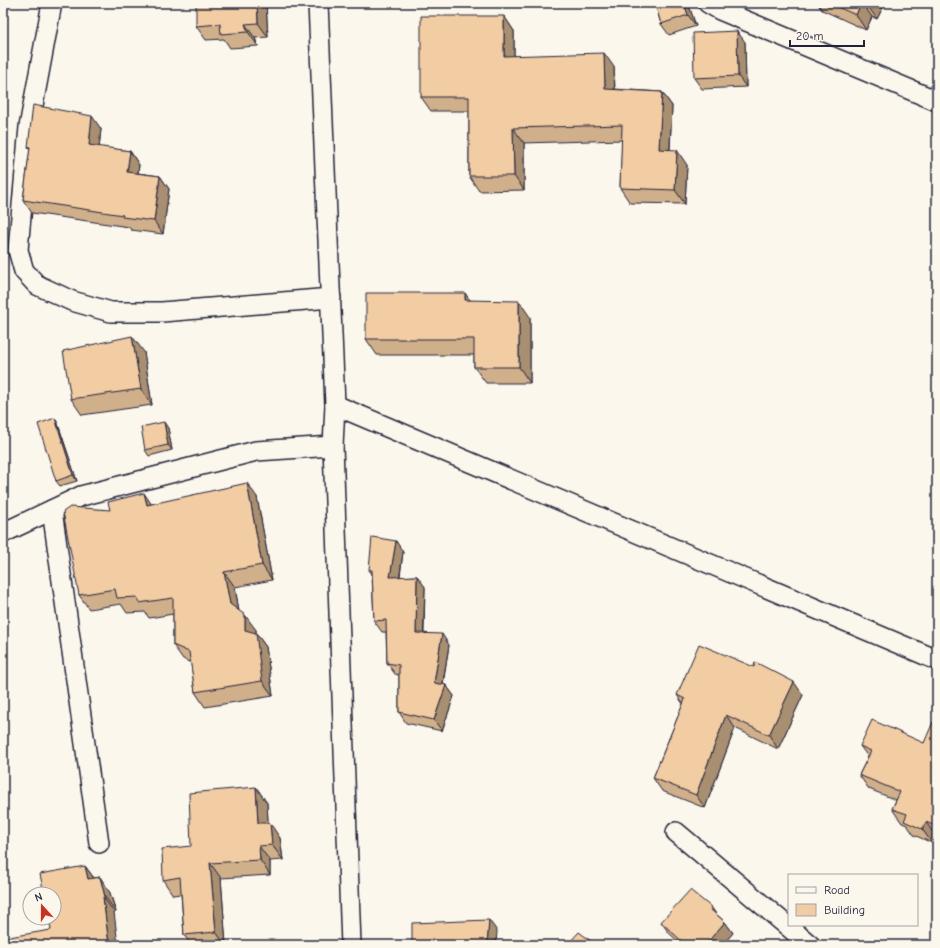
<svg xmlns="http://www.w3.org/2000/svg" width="940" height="948" viewBox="0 0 940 948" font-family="'Comic Neue',sans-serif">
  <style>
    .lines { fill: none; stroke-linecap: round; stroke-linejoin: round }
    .street-casing { stroke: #22223b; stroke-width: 22 }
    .street { stroke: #fbf7ec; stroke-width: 19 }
    .wall { fill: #d0af8b; stroke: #22223b }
    .shaded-wall { fill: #a98f71; stroke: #22223b }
    .building { fill: #f2cca2; stroke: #22223b }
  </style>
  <rect width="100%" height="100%" fill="#fbf7ec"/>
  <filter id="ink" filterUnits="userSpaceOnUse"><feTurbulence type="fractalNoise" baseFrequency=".025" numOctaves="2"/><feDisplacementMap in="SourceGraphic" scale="8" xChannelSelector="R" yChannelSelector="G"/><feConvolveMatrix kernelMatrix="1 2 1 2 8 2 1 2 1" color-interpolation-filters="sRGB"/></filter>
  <g filter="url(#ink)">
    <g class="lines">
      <defs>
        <g id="street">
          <polyline points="52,3 29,127 18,250 24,271 37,285 72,301 111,312 162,312 331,298"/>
          <polyline points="318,3 335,405 333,446 351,945"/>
          <polyline points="708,3 720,10 937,101"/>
          <polyline points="335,405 937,660"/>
          <polyline points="52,510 99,843"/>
          <polyline points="3,533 81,496 256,451 333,446"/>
          <polyline points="676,832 810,945"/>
        </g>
      </defs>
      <use href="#street" class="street-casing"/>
      <use href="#street" class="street"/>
    </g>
    <g class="wall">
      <polygon points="266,3 268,37 255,38 258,46 230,48 224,39 206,40 196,26"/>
      <polygon points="655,3 688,3 696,26 669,35 661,24"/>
      <polygon points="817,3 885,3 877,19 872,17 866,30 822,10"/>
      <polygon points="504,16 514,31 514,56 614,67 615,89 662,92 672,106 670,150 687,165 685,204 630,203 620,188 622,140 524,143 524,190 479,191 469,176 469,111 431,111 421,97"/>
      <polygon points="745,42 746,87 702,89 694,78"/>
      <polygon points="101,129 99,147 130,151 139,165 138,173 160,176 169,189 163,234 131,230 129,227 32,213 23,200 30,149 28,147"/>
      <polygon points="470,300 530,317 530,383 486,383 474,367 474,355 377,355 366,339"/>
      <polygon points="144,352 152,405 82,415 71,399"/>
      <polygon points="55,418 58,424 77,481 60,486 56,481"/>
      <polygon points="168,428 172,450 149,456 145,450"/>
      <polygon points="257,497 272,580 235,587 239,611 256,630 256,633 266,647 273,696 205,707 195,692 191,663 183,659 173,645 173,614 149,618 145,612 127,613 121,604 89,609 79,595 110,510 152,504"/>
      <polygon points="403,552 400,577 417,576 425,587 424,633 449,645 443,685 446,685 454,696 442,731 406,723 399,712 399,675 395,674 387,663 386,632 382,632 374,621 372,574 369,570"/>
      <polygon points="677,695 803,695 778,749 735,728 705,808 662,791 653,778 683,704"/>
      <polygon points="937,724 937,837 936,837 932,843 914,835 907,825 902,823 892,809 896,800 869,789 859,775 868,757 860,746 924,743"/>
      <polygon points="256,787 267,803 268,823 280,838 283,860 270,861 270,875 221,878 226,945 191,945 184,935 181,894 173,895 163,880"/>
      <polygon points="85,866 94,878 100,877 110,893 116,912 51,930"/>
      <polygon points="711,907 716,914 725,922 733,933 722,945 682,945 669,933 661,922"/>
    </g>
    <g class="shaded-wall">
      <polygon points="257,3 266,3 268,37 258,23"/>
      <polygon points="684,3 688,3 696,26 688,15"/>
      <polygon points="861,3 862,3 872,17 866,30 856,15"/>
      <polygon points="868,3 885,3 877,19 867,5"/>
      <polygon points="504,16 514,31 514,71 504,56"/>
      <polygon points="245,24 255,38 258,46 248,32"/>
      <polygon points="737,31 745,42 746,87 738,76"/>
      <polygon points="604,53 614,67 615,104 605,89"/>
      <polygon points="662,92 672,106 669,164 659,149"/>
      <polygon points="92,116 101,129 98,159 89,145"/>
      <polygon points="513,128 524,143 524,190 514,176"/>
      <polygon points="677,150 687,165 685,204 675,190"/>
      <polygon points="130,151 139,165 136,185 127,172"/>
      <polygon points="160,176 169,189 163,234 154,221"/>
      <polygon points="465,293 476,309 465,300"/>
      <polygon points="519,301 530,317 530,383 519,367"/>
      <polygon points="132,336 144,352 152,405 141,389"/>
      <polygon points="55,418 58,424 77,481 73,475"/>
      <polygon points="164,422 168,428 172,450 168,445"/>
      <polygon points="247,483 257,497 272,580 262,565"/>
      <polygon points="144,493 154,508 147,505"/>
      <polygon points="396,541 403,552 398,588 390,577"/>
      <polygon points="224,572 235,587 240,619 230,604"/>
      <polygon points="417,576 425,587 423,644 416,633"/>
      <polygon points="245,615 256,630 256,633 266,647 273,696 262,681 245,630"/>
      <polygon points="442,634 449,645 441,694 434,683"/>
      <polygon points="794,682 803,695 778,749 769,735"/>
      <polygon points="446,685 454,696 442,731 434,720"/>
      <polygon points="726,715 735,728 705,808 696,795"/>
      <polygon points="256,787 267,803 269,838 258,823"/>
      <polygon points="926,822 936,837 932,843 922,829"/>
      <polygon points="270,823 280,838 283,860 272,845"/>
      <polygon points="259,846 270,861 270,875 260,860"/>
      <polygon points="210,863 221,878 226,945 225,945 216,932"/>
      <polygon points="85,866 96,881 88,879"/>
      <polygon points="100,877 110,893 116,912 105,897"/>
      <polygon points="103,897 114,912 118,945 109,945"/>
      <polygon points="711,907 719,918 710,909"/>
      <polygon points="489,920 497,931 496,945 487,945"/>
      <polygon points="725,922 733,933 722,945 705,945"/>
    </g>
    <g class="building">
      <polygon points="196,3 257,3 258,23 245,24 248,32 221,34 220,24 196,26"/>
      <polygon points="655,3 684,3 688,15 661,24"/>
      <polygon points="828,3 861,3 856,15"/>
      <polygon points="421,16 504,16 504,56 604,53 605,89 662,92 659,149 677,150 675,190 620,188 622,125 513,128 514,176 469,176 469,97 421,97"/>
      <polygon points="737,31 738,76 694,78 693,33"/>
      <polygon points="33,105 92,116 89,145 130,151 127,172 160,176 154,221 122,217 123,215 23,200 30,147 28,147"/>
      <polygon points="366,293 465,293 465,300 519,301 519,367 474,367 474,339 366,339"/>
      <polygon points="132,336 141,389 71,399 63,351"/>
      <polygon points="55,418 73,475 56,481 38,424"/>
      <polygon points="164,422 168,445 145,450 141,427"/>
      <polygon points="247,483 262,565 224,572 230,604 245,615 245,630 256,633 262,681 195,692 189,652 173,645 173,598 139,603 137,597 117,598 115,589 79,595 63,512 70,507 110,510 108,502 144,493 147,505"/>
      <polygon points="372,537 396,541 390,577 417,576 416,633 442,634 434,683 446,685 434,720 399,712 399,665 387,663 386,620 374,621 372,570 369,570"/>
      <polygon points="699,644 754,667 755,662 794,682 769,735 726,715 696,795 653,778 685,699 677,695"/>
      <polygon points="872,720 924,743 933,722 937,724 937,827 926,822 922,829 904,821 907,814 892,809 900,792 859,775 871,751 860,746"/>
      <polygon points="256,787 258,823 270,823 272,845 259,846 260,860 210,863 216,932 184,935 180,877 163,880 162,849 191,846 189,793"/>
      <polygon points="85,866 88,879 100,877 105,897 103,897 109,945 3,945 3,938 51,930 49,918 54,918 54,894 44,894 40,874"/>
      <polygon points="690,890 711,907 710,909 725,922 705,945 686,945 661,922"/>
      <polygon points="489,920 487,945 412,945 412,923"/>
      <polygon points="579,932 596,945 567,945"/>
    </g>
  </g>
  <rect width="940" height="948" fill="none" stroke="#fbf7ec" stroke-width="16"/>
  <rect x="8" y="8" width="924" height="932" fill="none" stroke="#22223b" stroke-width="1.5" filter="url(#ink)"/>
  <rect x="788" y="874" width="130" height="52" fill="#fbf7ec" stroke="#a4a2a5"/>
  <rect x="796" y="887" width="20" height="6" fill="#fbf7ec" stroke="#a4a2a5"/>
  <text x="824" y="894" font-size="12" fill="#22223b">Road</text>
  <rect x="796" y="904" width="20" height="12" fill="#f2cca2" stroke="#a4a2a5"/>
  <text x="824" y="914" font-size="12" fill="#22223b">Building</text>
  <g transform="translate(42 906) rotate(339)"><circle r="19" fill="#fbf7ec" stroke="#a4a2a5"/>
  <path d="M0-3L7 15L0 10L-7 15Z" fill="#c8321e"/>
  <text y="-6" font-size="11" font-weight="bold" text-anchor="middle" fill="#22223b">N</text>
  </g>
  <path d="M790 40v6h74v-6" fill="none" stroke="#22223b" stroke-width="2"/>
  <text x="796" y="40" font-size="12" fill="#22223b" stroke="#fbf7ec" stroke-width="3" paint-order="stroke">20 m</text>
</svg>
